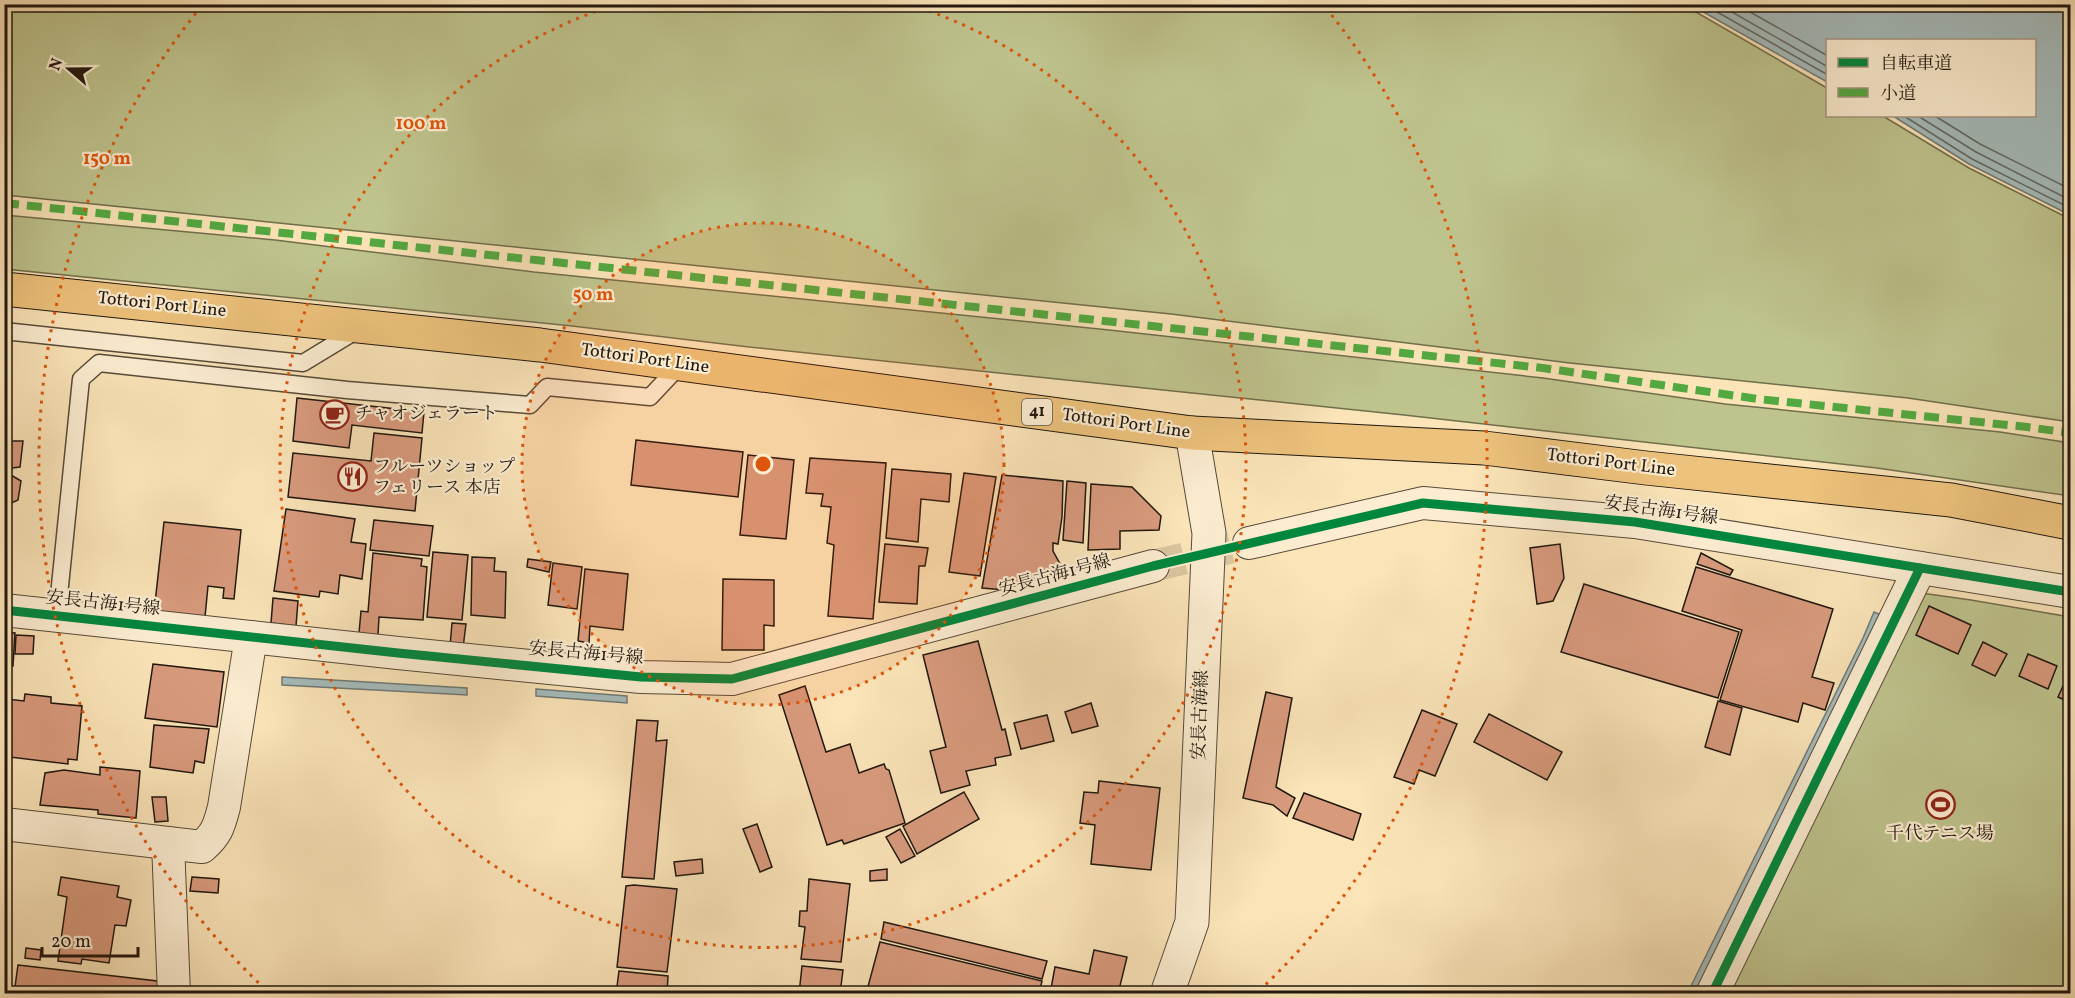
<svg xmlns="http://www.w3.org/2000/svg" width="2075" height="998" viewBox="0 0 2075 998" font-family="Vollkorn,'Noto Serif JP',serif">
  <style>
    .green { fill: #bfc48e; stroke: #706e4e; stroke-width: 1.5 }
    .water { fill: #a5bbbb; stroke: #707976; stroke-width: 1.5 }
    .lines { fill: none; stroke-linecap: round; stroke-linejoin: round }
    .shore { stroke: #626965; stroke-width: 1.5 }
    .building { fill: #d89a7d; stroke: #20170f; stroke-width: 1.5 }
    .minor-tunnel { stroke: #d9c59f; stroke-width: 32; stroke-dasharray: 32 16; stroke-linecap: butt }
    .service-casing { stroke: #564a39; stroke-width: 19 }
    .minor-casing { stroke: #564a39; stroke-width: 34 }
    .tertiary-casing { stroke: #564a39; stroke-width: 35 }
    .primary-casing { stroke: #20170f; stroke-width: 35 }
    .service { stroke: #fcedd1; stroke-width: 16 }
    .minor { stroke: #fcedd1; stroke-width: 32 }
    .tertiary { stroke: #fcedd1; stroke-width: 33 }
    .primary { stroke: #edc27c; stroke-width: 33 }
    .quiet { stroke: #52a941; stroke-width: 8; stroke-dasharray: 15 8; stroke-linecap: butt }
    .cycleway-casing { stroke: #fcedd1; stroke-width: 13 }
    .cycleway { stroke: #00873e; stroke-width: 9 }
    .ring { fill: none; stroke: #de560c; stroke-width: 3; stroke-dasharray: 3 6 }
    .labels { text-anchor: middle; dominant-baseline: central; stroke-width: 4.5; stroke-linejoin: round; paint-order: stroke }
    .shield { fill: #fcedd1; stroke: #625749; stroke-width: 1.5 }
    .shield-label { font-size: 16px; font-weight: bold; fill: #20170f }
    .street-label { font-size: 18px; fill: #20170f; stroke: #fcedd1 }
    .poi-label { font-size: 18px; fill: #20170f; stroke: #fcedd1; text-anchor: start }
    .centre { fill: #de560c; stroke: #fcedd1; stroke-width: 3 }
    .ring-label { font-size: 18px; text-anchor: middle; font-weight: bold; fill: #de560c; stroke: #fcedd1; stroke-width: 4.5; stroke-linejoin: round; paint-order: stroke }
  </style>
  <rect width="100%" height="100%" fill="#fae4b8"/>
  <filter id="stains"><feTurbulence type="fractalNoise" baseFrequency=".00333" numOctaves="4"/><feColorMatrix values="0 0 0 0 .2 0 0 0 0 .09 0 0 0 0 .02 0 0 0 .5 -.17"/></filter>
  <radialGradient id="worn" r=".72"><stop offset=".6" stop-color="#630" stop-opacity="0"/><stop offset="1" stop-color="#630" stop-opacity=".3"/></radialGradient>
  <g class="green">
    <polygon points="5,4 1684,5 1827,88 1828,116 1883,116 1969,168 2070,219 2070,422 1908,398 1570,363 1171,314 5,195"/>
    <polygon points="4,215 275,240 534,272 1109,330 1543,378 1725,404 2000,432 2070,443 2070,496 1877,468 1404,415 749,347 572,326 5,269"/>
    <polygon points="1921,593 1971,600 2070,617 2070,993 1720,994"/>
  </g>
  <g class="water">
    <polygon points="1691,5 2070,5 2070,215 1969,164 1893,116 2034,116 2034,40 1828,40 1827,82"/>
    <polygon points="1874,612 1881,615 1697,993 1687,994 1863,638"/>
    <polygon points="282,677 467,688 467,695 282,685"/>
    <polygon points="536,689 627,696 627,703 536,696"/>
  </g>
  <g class="lines">
    <g class="shore">
      <polyline points="1703,4 1828,75"/>
      <polyline points="1718,4 1828,67"/>
      <polyline points="1736,4 1828,56"/>
      <polyline points="1904,116 1972,159 2070,208"/>
      <polyline points="1918,116 1976,152 2070,200"/>
      <polyline points="1935,116 1980,144 2070,189"/>
    </g>
  </g>
  <g class="building">
    <polygon points="297,398 424,412 422,433 352,425 349,448 293,441"/>
    <polygon points="374,433 422,438 415,511 288,497 293,453 371,461"/>
    <polygon points="636,440 743,452 738,497 631,485"/>
    <polygon points="4,441 23,441 20,467 12,468 11,475 21,481 18,500 7,505 5,536"/>
    <polygon points="748,455 794,460 786,539 740,535"/>
    <polygon points="810,458 886,463 873,619 828,616 834,545 827,543 831,507 821,506 823,494 806,493"/>
    <polygon points="892,469 951,474 949,502 921,499 918,542 886,538"/>
    <polygon points="964,473 996,477 980,576 949,572"/>
    <polygon points="1002,475 1063,481 1062,517 1058,544 1053,543 1053,551 1064,571 1007,586 1006,590 982,588"/>
    <polygon points="1067,481 1086,483 1083,543 1063,540"/>
    <polygon points="1091,484 1132,487 1161,516 1159,530 1120,531 1120,549 1088,550"/>
    <polygon points="286,509 355,519 351,542 366,544 362,579 340,575 338,594 320,591 319,597 274,591"/>
    <polygon points="374,520 433,526 429,556 370,550"/>
    <polygon points="164,522 241,530 234,599 223,598 224,588 208,586 205,617 154,612"/>
    <polygon points="885,544 928,548 925,566 919,566 917,604 879,602"/>
    <polygon points="1560,544 1564,578 1553,601 1537,604 1530,548"/>
    <polygon points="433,552 468,555 462,620 427,617"/>
    <polygon points="373,553 422,559 421,566 427,567 423,620 379,617 378,635 359,633 361,611 368,612"/>
    <polygon points="1701,553 1733,570 1730,575 1697,564"/>
    <polygon points="472,557 495,558 494,571 506,572 505,618 471,615"/>
    <polygon points="528,559 551,562 549,572 527,567"/>
    <polygon points="553,563 582,567 577,609 548,605"/>
    <polygon points="1696,567 1833,609 1812,677 1834,683 1825,710 1803,703 1798,722 1720,700 1742,630 1682,611"/>
    <polygon points="585,569 628,574 623,630 590,626 589,643 578,641"/>
    <polygon points="723,579 774,580 774,626 764,625 764,650 722,650"/>
    <polygon points="1584,584 1739,632 1718,698 1561,652"/>
    <polygon points="273,598 298,601 296,626 271,623"/>
    <polygon points="1929,606 1971,625 1958,654 1916,635"/>
    <polygon points="452,623 466,624 463,648 450,646"/>
    <polygon points="4,632 15,633 13,666 4,666"/>
    <polygon points="16,635 34,636 33,654 15,654"/>
    <polygon points="978,641 1002,730 1005,729 1011,755 995,758 996,765 966,771 970,785 941,793 930,751 946,747 923,655"/>
    <polygon points="1983,642 2007,654 1995,676 1972,665"/>
    <polygon points="2028,654 2057,666 2048,689 2019,676"/>
    <polygon points="153,664 224,672 217,727 145,718"/>
    <polygon points="2069,673 2070,674 2070,702 2058,697"/>
    <polygon points="805,686 826,752 850,744 859,773 884,764 886,769 889,770 905,823 844,844 842,840 827,845 779,695"/>
    <polygon points="1266,692 1292,698 1276,787 1295,798 1287,816 1273,805 1243,798"/>
    <polygon points="25,694 51,697 51,703 82,706 77,760 68,759 68,764 10,757 10,761 4,761 4,723 7,699 24,701"/>
    <polygon points="1718,701 1742,708 1730,755 1705,747"/>
    <polygon points="1091,703 1098,726 1072,733 1065,712"/>
    <polygon points="1422,710 1457,724 1435,776 1419,770 1414,784 1394,777"/>
    <polygon points="1489,714 1562,752 1547,780 1474,742"/>
    <polygon points="1047,715 1054,741 1021,749 1014,723"/>
    <polygon points="637,720 658,721 656,741 667,740 654,879 622,877"/>
    <polygon points="154,725 209,729 204,763 195,761 193,773 150,767"/>
    <polygon points="100,767 140,771 136,818 98,814 98,810 40,805 45,773 64,770 100,775"/>
    <polygon points="1099,781 1160,788 1151,870 1091,864 1095,825 1080,823 1084,792 1098,793"/>
    <polygon points="964,792 979,819 917,854 903,826"/>
    <polygon points="1304,793 1361,814 1353,840 1293,818"/>
    <polygon points="152,797 166,797 168,821 155,822"/>
    <polygon points="757,824 772,867 760,872 743,829"/>
    <polygon points="900,829 915,856 901,863 886,837"/>
    <polygon points="702,859 703,873 676,876 674,862"/>
    <polygon points="887,869 887,880 870,881 870,871"/>
    <polygon points="61,877 119,886 117,897 131,900 126,926 115,925 109,963 82,959 81,964 58,961 67,897 58,895"/>
    <polygon points="192,877 219,879 218,893 190,891"/>
    <polygon points="809,879 850,884 841,962 801,959 805,927 799,926 800,911 807,911"/>
    <polygon points="634,885 677,889 667,972 617,967 626,886"/>
    <polygon points="884,922 1047,961 1042,979 881,939"/>
    <polygon points="880,942 1042,981 1039,994 866,994"/>
    <polygon points="26,948 41,950 40,960 25,958"/>
    <polygon points="1094,950 1127,957 1118,994 1050,994 1055,967 1089,974"/>
    <polygon points="18,965 166,982 165,994 14,994"/>
    <polygon points="802,966 843,970 840,994 799,994"/>
    <polygon points="619,971 668,976 667,994 616,994"/>
  </g>
  <g class="lines">
    <polyline class="minor-tunnel" points="1153,566 1249,543"/>
    <defs>
      <g id="service">
        <polyline points="4,331 303,363 359,329"/>
        <polyline points="57,615 81,379 99,363 347,390 530,405 547,387 650,397 681,364"/>
      </g>
      <g id="minor">
        <polyline points="1249,543 1423,503 1635,522 2070,592"/>
        <polyline points="4,610 398,653 641,677 732,679 1153,566"/>
        <path d="M4 824 202 847C217 834 219 826 224 807L251 637"/>
        <polyline points="168,843 174,994"/>
        <polyline points="1712,994 1920,568"/>
      </g>
      <polyline id="tertiary" points="1167,994 1192,922 1209,533 1192,433"/>
      <polyline id="primary" points="4,289 540,345 1192,433 1484,448 1646,468 1951,500 2070,523"/>
    </defs>
    <use href="#service" class="service-casing"/>
    <use href="#minor" class="minor-casing"/>
    <use href="#tertiary" class="tertiary-casing"/>
    <use href="#primary" class="primary-casing"/>
    <use href="#service" class="service"/>
    <use href="#minor" class="minor"/>
    <use href="#tertiary" class="tertiary"/>
    <use href="#primary" class="primary"/>
    <polyline class="quiet" points="4,203 1543,368 1758,399 2027,427 2070,433"/>
    <defs>
      <g id="cycleway">
        <polyline points="4,610 398,653 641,677 732,679 1153,566 1423,503 1635,522 2070,592"/>
        <polyline points="1712,994 1920,568"/>
      </g>
    </defs>
    <use href="#cycleway" class="cycleway-casing"/>
    <use href="#cycleway" class="cycleway"/>
  </g>
  <circle cx="763" cy="464" r="241" fill="#de560c" fill-opacity=".12"/>
  <g class="ring">
    <circle cx="763" cy="464" r="241"/>
    <path d="M912 5A483 483 0 1 1 614 5"/>
    <path d="M265 989A724 724 0 0 1 200 8M1326 8A724 724 0 0 1 1261 989"/>
  </g>
  <defs>
    <symbol id="cafe-ring" viewBox="-11 -11 22 22"><circle r="9.5" fill="#fcedd1" stroke="#8f2418" stroke-width="1.5"/><path d="M-5.5-4.5H6V0H3Q3 3.5 0 3.5H-2.5Q-5.5 3.5-5.5 0ZM3-3.2v2h1.7v-2ZM-6 4.5H4V6H-6Z" fill="#8f2418"/></symbol>
    <symbol id="restaurant-ring" viewBox="-11 -11 22 22"><circle r="9.5" fill="#fcedd1" stroke="#8f2418" stroke-width="1.5"/><path d="M-5-6h1v4h1v-4h1v4h1v-4h1v5L-1.5 .5V6h-2V.5L-5-1ZM5-6V6H3V1.5H1.5Q1.5-4 5-6Z" fill="#8f2418"/></symbol>
    <symbol id="stadium-ring" viewBox="-11 -11 22 22"><circle r="9.5" fill="#fcedd1" stroke="#8f2418" stroke-width="1.5"/><path d="M0-5a6.5 5 0 1 0 0 10a6.5 5 0 1 0 0-10ZM-3.5-1.8h7v3.6h-7Z" fill="#8f2418"/></symbol>
  </defs>
  <g fill-rule="evenodd">
    <use href="#cafe-ring" x="318" y="398" width="33" height="33"/>
    <use href="#restaurant-ring" x="336" y="460" width="33" height="33"/>
    <use href="#stadium-ring" x="1924" y="788" width="33" height="33"/>
  </g>
  <g class="labels">
    <rect class="shield" x="1022" y="399" width="30" height="26" rx="4.5"/>
    <g class="shield-label">
      <text x="1037" y="412">41</text>
    </g>
    <g class="street-label">
      <text transform="translate(162 305) rotate(6)">Tottori Port Line</text>
      <text transform="translate(645 359) rotate(8)">Tottori Port Line</text>
      <text transform="translate(1126 424) rotate(8)">Tottori Port Line</text>
      <text transform="translate(1611 463) rotate(7)">Tottori Port Line</text>
      <text transform="translate(1661 511) rotate(8)">安長古海1号線</text>
      <text transform="translate(1055 576) rotate(-15)">安長古海1号線</text>
      <text transform="translate(103 604) rotate(6)">安長古海1号線</text>
      <text transform="translate(586 654) rotate(5)">安長古海1号線</text>
      <text transform="translate(1201 715) rotate(-88)">安長古海線</text>
    </g>
    <g class="poi-label">
      <text x="355" y="414">チャオジェラート</text>
      <text x="373" y="467">フルーツショップ<tspan x="373" dy="21">フェリース 本店</tspan></text>
      <text x="1940" y="834" text-anchor="middle">千代テニス場</text>
    </g>
  </g>
  <circle cx="763" cy="464" r="9" class="centre"/>
  <g class="ring-label">
    <text x="421" y="129">100 m</text>
    <text x="107" y="164">150 m</text>
    <text x="593" y="300">50 m</text>
  </g>
  <rect width="2075" height="998" fill="none" stroke="#fae4b8" stroke-width="24"/>
  <rect x="6" y="6" width="2063" height="986" fill="none" stroke="#20170f" stroke-width="3"/>
  <rect x="12" y="12" width="2051" height="974" fill="none" stroke="#20170f" stroke-width="1.5"/>
  <rect x="1826" y="39" width="210" height="78" fill="#fcedd1" stroke="#a49783" stroke-width="1.5"/>
  <rect x="1838" y="58" width="30" height="9" fill="#00873e" stroke="#a49783" stroke-width="1.5"/>
  <text x="1880" y="69" font-size="18" fill="#20170f">自転車道</text>
  <rect x="1838" y="88" width="30" height="9" fill="#52a941" stroke="#a49783" stroke-width="1.5"/>
  <text x="1880" y="99" font-size="18" fill="#20170f">小道</text>
  <g transform="translate(69 69) rotate(290)" stroke="#fcedd1" stroke-width="4.5" paint-order="stroke">
  <path d="M0-4.5L10 22L0 15L-10 22Z" fill="#20170f"/>
  <text y="-9" font-size="16" font-weight="bold" text-anchor="middle" fill="#20170f">N</text>
  </g>
  <path d="M42 947v9h96v-9" fill="none" stroke="#20170f" stroke-width="3"/>
  <text x="51" y="947" font-size="18" fill="#20170f" stroke="#fcedd1" stroke-width="4.5" paint-order="stroke">20 m</text>
  <rect width="100%" height="100%" filter="url(#stains)"/>
  <rect width="100%" height="100%" fill="url(#worn)"/>
</svg>
